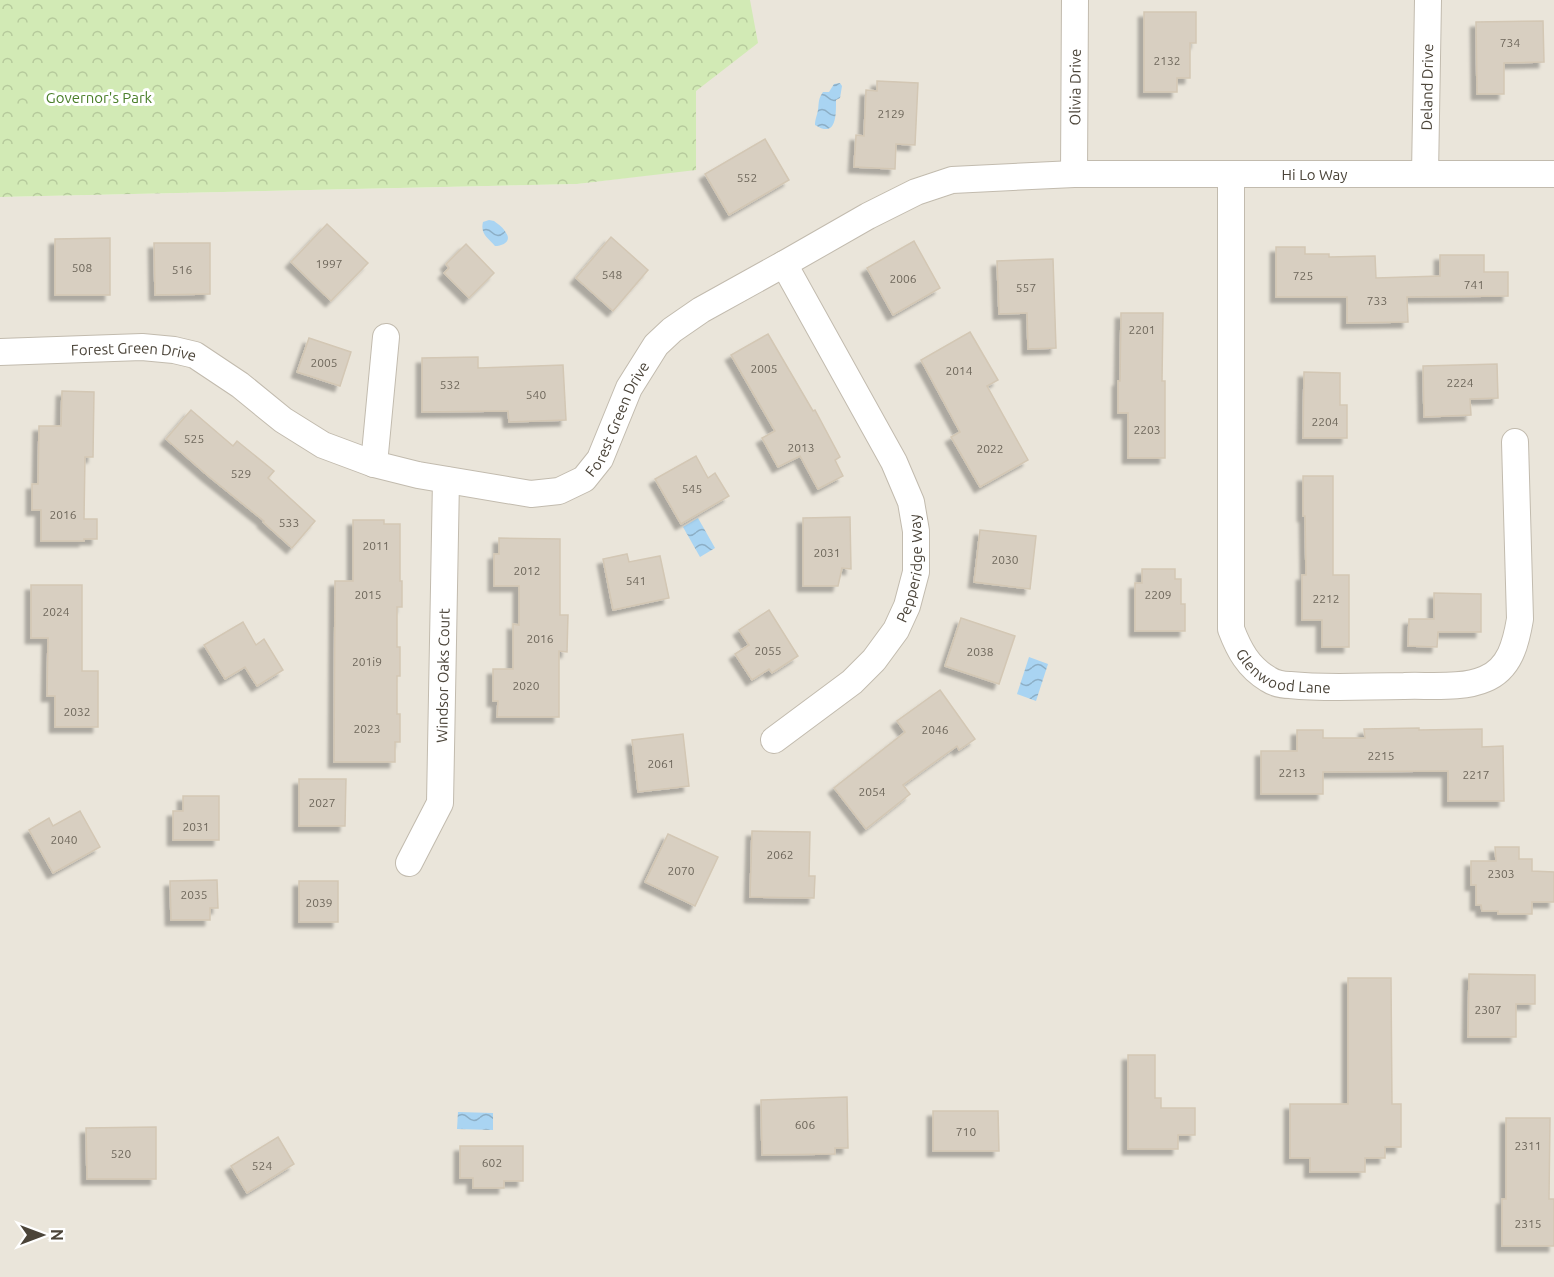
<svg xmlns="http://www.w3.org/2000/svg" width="1554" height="1277" viewBox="0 0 1554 1277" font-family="Ubuntu,sans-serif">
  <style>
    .residential { fill: #eae5da }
    .forest { fill: url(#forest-crowns) }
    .water { fill: url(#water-waves) }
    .building { fill: #d8cfc1; stroke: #d3c7b4; stroke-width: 1.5; filter: url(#shadow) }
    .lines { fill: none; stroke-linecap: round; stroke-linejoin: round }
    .minor-casing { stroke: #c2bbae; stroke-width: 28 }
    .minor { stroke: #fff; stroke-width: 26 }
    .labels { text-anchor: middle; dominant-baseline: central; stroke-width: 6; stroke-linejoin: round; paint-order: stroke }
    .number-label { font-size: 12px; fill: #6e675b }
    .street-label { font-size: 15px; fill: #4b4439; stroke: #fff }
    .park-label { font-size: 15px; fill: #4a7f2a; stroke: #fff }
  </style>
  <defs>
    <pattern id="forest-crowns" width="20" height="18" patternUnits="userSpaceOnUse" patternTransform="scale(1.5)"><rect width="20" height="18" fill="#d2eab5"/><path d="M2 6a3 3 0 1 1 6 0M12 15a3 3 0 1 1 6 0" fill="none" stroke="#b6ca9c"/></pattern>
    <pattern id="water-waves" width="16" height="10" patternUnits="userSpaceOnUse" patternTransform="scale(1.5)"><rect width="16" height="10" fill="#a9d4f2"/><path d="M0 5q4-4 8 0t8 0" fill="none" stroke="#8caec5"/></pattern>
    <filter id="shadow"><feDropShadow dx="-5.5" dy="5.5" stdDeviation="1.5" flood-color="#0004"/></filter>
  </defs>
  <rect width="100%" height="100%" fill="#f6f3ec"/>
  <polygon class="residential" points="696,0 1554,0 1554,1277 0,1277 0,197 577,184 696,169"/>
  <polygon class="forest" points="0,0 750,0 758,43 696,91 696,170 577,184 0,197"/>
  <g class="water">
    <path d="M840 83 842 86 840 98 836 100C836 114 837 139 815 125 815 119 817 116 818 110 819 102 818 99 823 92H829L834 84Z"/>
    <path d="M489 220 494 221C498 224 504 228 506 233 512 241 503 246 495 246 488 238 480 234 483 222Z"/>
    <polygon points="698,518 715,548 700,557 683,527"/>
    <polygon points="1029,657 1048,664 1036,701 1017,694"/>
    <polygon points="458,1112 493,1113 493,1130 457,1129"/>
  </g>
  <g class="building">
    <polygon points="1144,12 1196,12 1196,43 1190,43 1190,78 1177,78 1177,92 1144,92"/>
    <polygon points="1543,21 1544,62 1504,63 1504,94 1477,94 1476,22"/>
    <polygon points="877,81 918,83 915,145 896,144 895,169 854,167 856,135 864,136 866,90 877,91"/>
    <polygon points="765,139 789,180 729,215 705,174"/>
    <polygon points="327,224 368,263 331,301 291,262"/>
    <polygon points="611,237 648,270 613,311 576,278"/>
    <polygon points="110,238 110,295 55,295 55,239"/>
    <polygon points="914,241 940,288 893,315 867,268"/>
    <polygon points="154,243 210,243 210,294 155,295"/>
    <polygon points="466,244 494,273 469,298 444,273 449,268 446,264"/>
    <polygon points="1276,247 1305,247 1305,254 1329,254 1329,257 1375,256 1376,278 1440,276 1440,255 1484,255 1484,272 1508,272 1508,296 1407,297 1408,322 1347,323 1347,297 1276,297"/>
    <polygon points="1053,259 1056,348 1028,349 1027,313 999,314 997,261"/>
    <polygon points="1121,313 1163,313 1162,381 1165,381 1165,458 1128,458 1128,413 1118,413 1118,381 1120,381"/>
    <polygon points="970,332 998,380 987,386 1028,460 980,487 951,437 960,432 921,360"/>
    <polygon points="768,334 813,411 815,410 840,457 835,460 843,476 818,489 800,456 778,467 762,438 775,431 731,355"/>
    <polygon points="309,338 351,352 340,386 297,372"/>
    <polygon points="478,357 478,368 563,365 566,420 509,422 508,411 422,412 422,358"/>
    <polygon points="1497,364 1498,398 1470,399 1471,415 1424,417 1423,366"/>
    <polygon points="1304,372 1340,373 1340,405 1347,405 1347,438 1303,438"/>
    <polygon points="62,391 94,392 93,457 85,457 84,519 97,519 97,539 84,539 84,541 41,541 41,510 32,510 32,484 38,484 39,426 61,426"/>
    <polygon points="191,410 233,446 237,441 274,471 268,478 315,521 292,548 263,522 264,521 207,475 166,439"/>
    <polygon points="696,456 708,478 715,473 729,496 681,524 655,479"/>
    <polygon points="1303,476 1333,476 1333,575 1349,575 1349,647 1322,647 1322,620 1302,620 1302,575 1306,575 1305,516 1303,516"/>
    <polygon points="850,517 851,569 842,568 838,586 803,586 803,518"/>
    <polygon points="353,520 384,520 384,524 400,524 400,581 402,581 402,607 397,607 397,647 400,647 400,676 397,676 397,714 400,714 400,742 395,742 395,762 334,762 335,581 353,581"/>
    <polygon points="980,530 1036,536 1030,589 974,582"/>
    <polygon points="499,538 560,539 560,615 568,615 567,652 559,651 559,717 497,717 498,701 493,701 493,669 513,669 513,624 519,625 519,586 494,586 494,554 499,554"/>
    <polygon points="627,554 629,562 660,556 669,598 613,610 603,559"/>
    <polygon points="1142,569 1175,569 1175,579 1181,579 1181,604 1185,604 1185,631 1135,631 1135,583 1142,583"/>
    <polygon points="31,585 82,585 82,671 98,671 98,727 55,727 55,696 47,696 48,638 31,638"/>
    <polygon points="1434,593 1481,594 1481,632 1438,632 1437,647 1408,646 1409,619 1434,619"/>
    <polygon points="769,610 798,656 772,673 769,669 752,680 735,654 749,645 739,630"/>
    <polygon points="961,618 1015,636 999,684 945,666"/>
    <polygon points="243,622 256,645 264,639 283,670 257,686 245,667 225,679 204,645"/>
    <polygon points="940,690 975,739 959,750 957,746 903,785 910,794 866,829 834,788 905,732 897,721"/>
    <polygon points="1419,728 1419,730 1482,729 1482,747 1503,746 1504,801 1448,801 1448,771 1323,772 1323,794 1261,794 1261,751 1297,751 1297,730 1323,730 1323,738 1365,738 1364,729"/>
    <polygon points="683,734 689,786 638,792 632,740"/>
    <polygon points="299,779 346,779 345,826 299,826"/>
    <polygon points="183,796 219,796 219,840 173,840 173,811 183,811"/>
    <polygon points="80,811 100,847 53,873 29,830 49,818 53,826"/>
    <polygon points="752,831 810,832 809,876 815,876 814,898 750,897"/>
    <polygon points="668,834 718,857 695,906 645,882"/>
    <polygon points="1495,847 1519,847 1519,859 1532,859 1532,871 1554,872 1554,902 1532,902 1532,914 1498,914 1498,911 1482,911 1481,905 1476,905 1476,885 1471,885 1471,861 1496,861"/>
    <polygon points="217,880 218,908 210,908 210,920 171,920 170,881"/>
    <rect x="299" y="881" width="39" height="41"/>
    <polygon points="1469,974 1535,975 1535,1004 1516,1004 1516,1037 1468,1037"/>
    <polygon points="1348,978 1391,978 1392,1104 1401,1104 1401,1147 1385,1147 1385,1158 1365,1158 1365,1172 1310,1172 1310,1158 1290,1158 1290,1104 1348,1104"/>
    <polygon points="1128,1055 1155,1055 1155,1098 1161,1098 1161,1108 1195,1108 1195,1135 1178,1135 1178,1149 1128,1149"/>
    <polygon points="847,1097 848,1148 835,1148 835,1154 762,1155 761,1100"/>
    <polygon points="933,1111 998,1111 999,1151 933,1151"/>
    <polygon points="1506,1118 1550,1118 1549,1199 1554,1199 1554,1246 1502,1246 1502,1199 1506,1199"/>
    <polygon points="156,1127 156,1179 87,1179 86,1128"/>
    <polygon points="278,1137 294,1164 247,1193 231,1166"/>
    <polygon points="460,1146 523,1146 523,1181 504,1181 504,1188 473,1188 473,1178 460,1178"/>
  </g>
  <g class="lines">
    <defs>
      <g id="minor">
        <path id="s1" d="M1074 174 1075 0"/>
        <path id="s2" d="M1231 174V629C1239 650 1248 667 1268 679 1274 683 1283 685 1290 685 1328 689 1366 686 1404 686 1428 685 1463 689 1485 679 1510 669 1516 643 1520 619L1515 442"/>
        <path id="s3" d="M1425 174 1428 0"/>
        <path id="s4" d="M0 352 142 347 174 350 195 355 240 385 283 420 323 445 374 464 418 475 531 494 559 491 584 479 600 459 629 388 656 345 672 330 701 310 784 264 868 216 916 192 952 180 1074 174H1554"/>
        <polyline points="374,464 386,337"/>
        <path id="s5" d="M774 740 852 682 874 660 896 630 907 606 916 572V531L911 502 894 462 784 264"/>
        <path id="s6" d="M409 863 440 803 446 480"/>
      </g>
    </defs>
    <use href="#minor" class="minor-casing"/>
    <use href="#minor" class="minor"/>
  </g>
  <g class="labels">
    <g class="number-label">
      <text x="1510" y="42">734</text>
      <text x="1167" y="60">2132</text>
      <text x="891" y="113">2129</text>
      <text x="747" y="177">552</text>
      <text x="329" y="263">1997</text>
      <text x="82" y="267">508</text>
      <text x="182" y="269">516</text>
      <text x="612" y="274">548</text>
      <text x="1303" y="275">725</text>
      <text x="903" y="278">2006</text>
      <text x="1474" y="284">741</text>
      <text x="1026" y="287">557</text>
      <text x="1377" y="300">733</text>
      <text x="1142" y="329">2201</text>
      <text x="324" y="362">2005</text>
      <text x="764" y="368">2005</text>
      <text x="959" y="370">2014</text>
      <text x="1460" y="382">2224</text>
      <text x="450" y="384">532</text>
      <text x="536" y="394">540</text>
      <text x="1325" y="421">2204</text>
      <text x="1147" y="429">2203</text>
      <text x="194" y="438">525</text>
      <text x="801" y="447">2013</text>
      <text x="990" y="448">2022</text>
      <text x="241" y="473">529</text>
      <text x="692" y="488">545</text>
      <text x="63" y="514">2016</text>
      <text x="289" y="522">533</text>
      <text x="376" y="545">2011</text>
      <text x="827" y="552">2031</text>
      <text x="1005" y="559">2030</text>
      <text x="527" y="570">2012</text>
      <text x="636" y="580">541</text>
      <text x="368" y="594">2015</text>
      <text x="1158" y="594">2209</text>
      <text x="1326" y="598">2212</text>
      <text x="56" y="611">2024</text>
      <text x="540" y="638">2016</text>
      <text x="768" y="650">2055</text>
      <text x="980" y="651">2038</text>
      <text x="367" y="661">201i9</text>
      <text x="526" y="685">2020</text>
      <text x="77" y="711">2032</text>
      <text x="367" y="728">2023</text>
      <text x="935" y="729">2046</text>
      <text x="1381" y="755">2215</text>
      <text x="661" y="763">2061</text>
      <text x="1292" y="772">2213</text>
      <text x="1476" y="774">2217</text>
      <text x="872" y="791">2054</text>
      <text x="322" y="802">2027</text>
      <text x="196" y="826">2031</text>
      <text x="64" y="839">2040</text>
      <text x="780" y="854">2062</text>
      <text x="681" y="870">2070</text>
      <text x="1501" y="873">2303</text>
      <text x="194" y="894">2035</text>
      <text x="319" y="902">2039</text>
      <text x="1488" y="1009">2307</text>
      <text x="805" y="1124">606</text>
      <text x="966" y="1131">710</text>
      <text x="1528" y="1145">2311</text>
      <text x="121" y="1153">520</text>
      <text x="492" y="1162">602</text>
      <text x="262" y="1165">524</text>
      <text x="1528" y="1223">2315</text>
    </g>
    <g class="street-label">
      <text stroke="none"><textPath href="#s1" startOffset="87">Olivia Drive</textPath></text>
      <text stroke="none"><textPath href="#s3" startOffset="87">Deland Drive</textPath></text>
      <text stroke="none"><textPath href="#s4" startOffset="1479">Hi Lo Way</textPath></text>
      <text stroke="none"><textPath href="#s4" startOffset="134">Forest Green Drive</textPath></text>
      <text stroke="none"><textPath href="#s4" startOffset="692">Forest Green Drive</textPath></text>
      <text stroke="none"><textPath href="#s5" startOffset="230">Pepperidge Way</textPath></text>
      <text stroke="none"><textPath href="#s2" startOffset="530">Glenwood Lane</textPath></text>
      <text stroke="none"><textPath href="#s6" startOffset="195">Windsor Oaks Court</textPath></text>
    </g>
    <g class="park-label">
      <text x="99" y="97">Governor's Park</text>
    </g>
  </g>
  <g transform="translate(42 1235) rotate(90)" stroke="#ffffff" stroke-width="4.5" paint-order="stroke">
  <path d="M0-4.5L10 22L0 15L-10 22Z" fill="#4b4439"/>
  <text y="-9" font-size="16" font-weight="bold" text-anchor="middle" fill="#4b4439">N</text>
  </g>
</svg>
